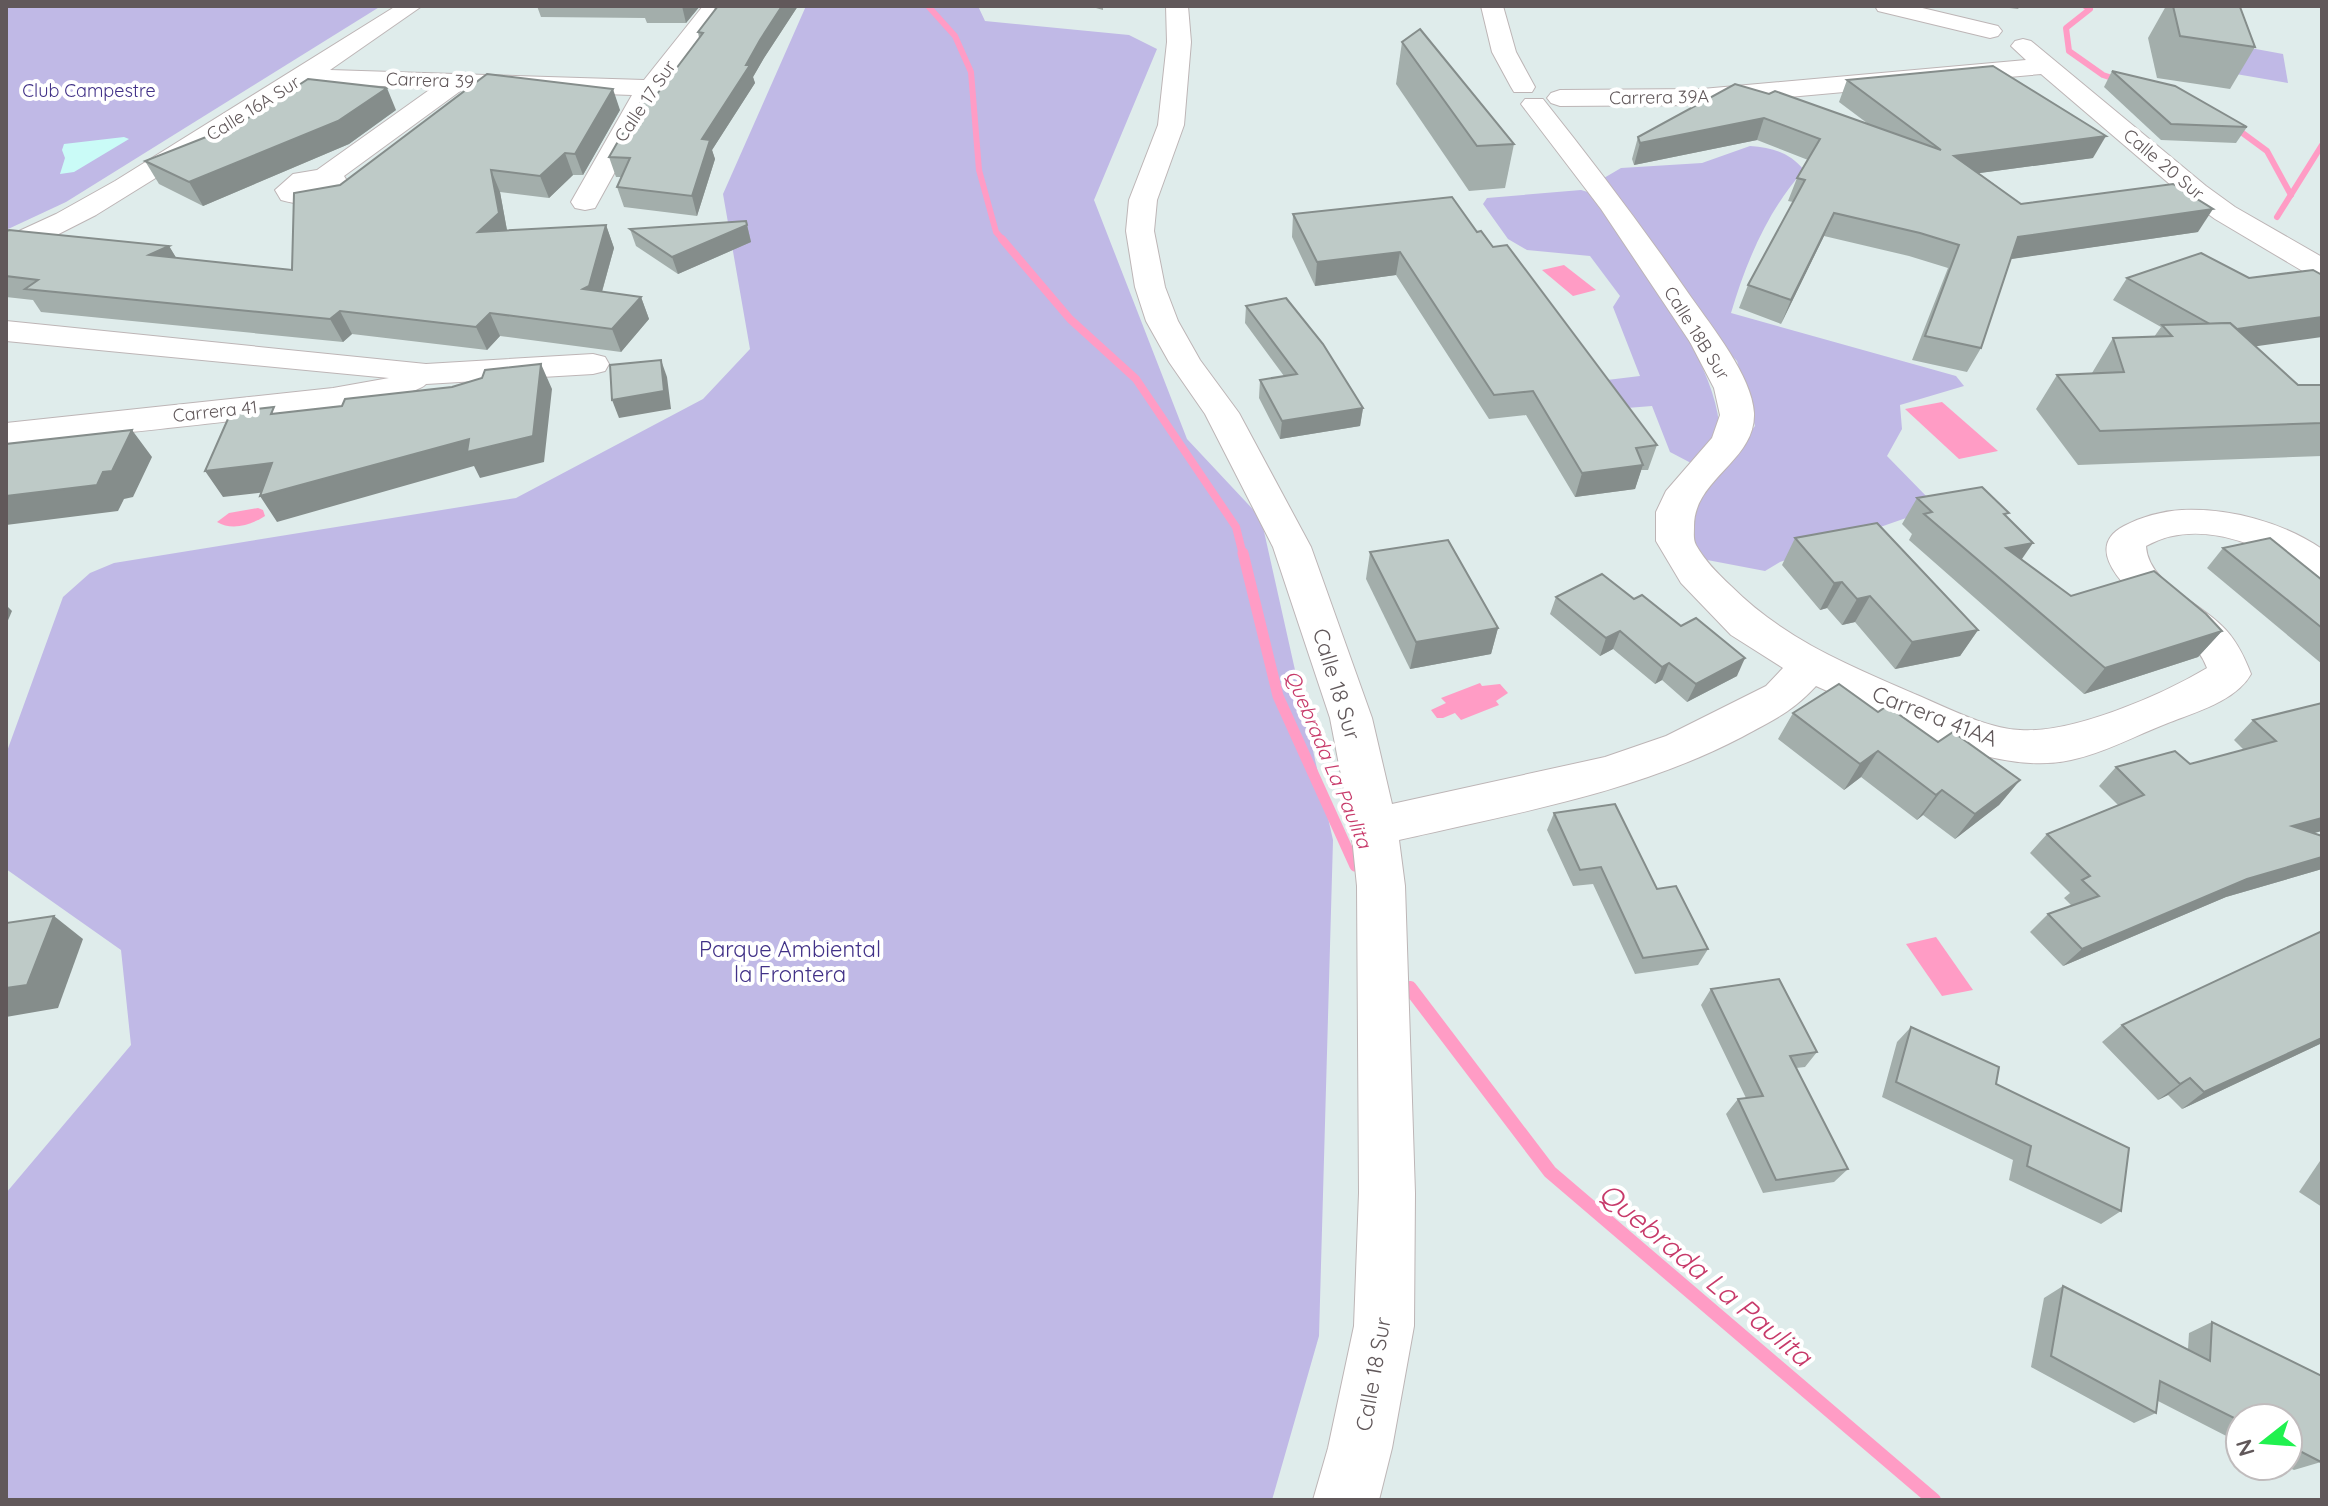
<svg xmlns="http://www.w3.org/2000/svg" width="2328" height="1506" viewBox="0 0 2328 1506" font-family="Quicksand,sans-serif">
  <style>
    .green { fill: #c0b9e6 }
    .sand { fill: #cafbf7 }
    .water { fill: #ff9cc5 }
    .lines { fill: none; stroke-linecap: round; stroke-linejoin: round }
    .stream-far3 { stroke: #ff9cc5; stroke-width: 6 }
    .stream-far2 { stroke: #ff9cc5; stroke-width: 8 }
    .stream-far1 { stroke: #ff9cc5; stroke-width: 11 }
    .stream { stroke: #ff9cc5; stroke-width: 14 }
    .minor-casing { stroke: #bdb5b6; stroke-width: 2 }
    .minor { fill: #fff; fill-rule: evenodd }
    .wall { fill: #a3aeab }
    .shaded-wall { fill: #858d8b }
    .building { fill: #becac7; stroke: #858d8b; stroke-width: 2 }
    .labels { text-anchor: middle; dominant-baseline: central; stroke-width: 8; stroke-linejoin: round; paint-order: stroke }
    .far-street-label { font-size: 18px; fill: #61585a; stroke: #fff }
    .far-park-label { font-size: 18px; fill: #413187; stroke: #fff }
    .far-water-label { font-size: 20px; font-style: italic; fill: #c73a6a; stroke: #fff }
    .street-label { font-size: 22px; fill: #61585a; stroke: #fff }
    .park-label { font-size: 22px; fill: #413187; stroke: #fff }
    .near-water-label { font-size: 28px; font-style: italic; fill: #c73a6a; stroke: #fff }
  </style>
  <rect width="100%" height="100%" fill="#dfeceb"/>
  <g class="green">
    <polygon points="6,6 381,6 66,202 6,230"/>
    <polygon points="806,6 978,6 985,21 1129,35 1157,49 1094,200 1187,439 1261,518 1333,840 1319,1336 1272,1500 6,1500 6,1193 131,1045 121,950 6,869 6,754 63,597 90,573 114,563 516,498 703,399 750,349 723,194"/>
    <polygon points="2234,45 2283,54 2288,83 2236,74"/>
    <path d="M1750 146C1773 148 1789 152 1804 170 1768 210 1746 262 1731 313L1956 376 1964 386 1900 405 1902 429 1887 456 1930 500 1929 510 1780 562 1765 571 1702 559 1683 536 1688 510 1755 426 1737 361 1696 320 1604 178 1621 168 1702 163Z"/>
    <path d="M1581 190 1591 193C1632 253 1729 372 1719 445L1691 463 1670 452 1652 406 1627 408 1607 380 1640 376 1613 307 1620 296 1590 256 1527 250 1508 239 1483 204 1487 198Z"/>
  </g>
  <polygon class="sand" points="124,137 129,139 74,172 60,174 65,158 62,150 64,144"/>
  <g class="water">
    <polygon points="1564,265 1596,290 1573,296 1542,270"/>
    <polygon points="1942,402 1998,451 1959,459 1905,409"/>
    <path d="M258 508 263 510 265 516C251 525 232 531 217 522L229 513Z"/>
    <polygon points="1480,683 1482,686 1500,684 1508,693 1496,701 1499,705 1461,720 1455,713 1443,718 1437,718 1431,710 1446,703 1441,698"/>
    <polygon points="1936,937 1973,990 1942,996 1906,944"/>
  </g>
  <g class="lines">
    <g class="stream-far3">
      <polyline points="928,6 955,36 971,72 979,170 996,232 1004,241"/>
      <polyline points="2085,6 2090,9 2066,28 2069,51 2103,75 2121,81"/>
      <polyline points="2233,126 2267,151 2291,195"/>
      <polyline points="2277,217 2322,145"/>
    </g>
    <polyline class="stream-far2" points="1002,239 1070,319 1136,379 1236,527 1243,555"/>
    <polyline class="stream-far1" points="1243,553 1278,696 1355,866"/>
    <polyline class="stream" points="1410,988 1550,1172 1934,1500"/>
    <defs>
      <g id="minor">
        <path d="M396 6H422L330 70 644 80 703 6H726L654 101 595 208 585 210 575 208 571 202 632 95 463 89 344 176 349 184C333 207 306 207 281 200L275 190 293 174 317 170 432 88 309 83 96 215 37 245 6 256V237L56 214 115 181Z"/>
        <path d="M1166 6H1188L1191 42 1184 125 1157 200 1154 231 1165 287 1178 321 1200 360 1239 413 1311 547 1372 718 1392 804 1605 757 1666 736 1766 686 1783 668 1731 635 1681 583 1656 541V512L1666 491 1712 438 1720 415 1714 388 1690 342 1601 209 1521 104 1525 99H1543C1595 164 1644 229 1691 297 1712 327 1752 376 1754 413 1756 461 1693 479 1694 527 1694 534 1693 539 1696 545 1705 561 1717 573 1731 586 1785 640 1848 665 1917 695 1948 708 1985 728 2020 730 2072 734 2162 695 2207 668 2202 654 2193 644 2181 634 2159 615 2069 555 2124 526 2141 517 2163 511 2182 510 2230 508 2282 522 2322 549V580C2307 576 2297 567 2283 560 2241 537 2190 522 2146 546 2148 583 2199 602 2222 626 2236 639 2244 656 2251 674 2236 701 2196 712 2168 723 2137 735 2104 753 2071 760 1991 778 1888 718 1816 686 1791 713 1773 720 1742 737 1635 793 1516 813 1399 840L1405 886 1415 1193 1414 1326 1392 1448 1379 1500H1313L1328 1448 1354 1326 1359 1193 1357 886 1351 827 1330 718 1273 547 1205 414 1169 362 1146 321 1135 287 1126 231 1129 200 1158 125 1167 42Z"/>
        <polygon points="1481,6 1503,6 1516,52 1535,87 1532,92 1514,92 1511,87 1492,52"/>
        <polygon points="1875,6 1914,6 1998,26 2002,31 1998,36 1990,38 1878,11"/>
        <polygon points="2023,39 2031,41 2206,186 2235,207 2322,257 2322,279 2311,276 2215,219 2186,198 2041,74 1702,105 1560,106 1551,103 1547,98 1551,93 1560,90 1702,89 2026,60 2011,46 2015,41"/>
        <path d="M6 321 426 364 593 354 605 357 609 364 605 371 593 374 426 384C406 409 61 438 6 445V423L333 388 389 378 6 341Z"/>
      </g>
    </defs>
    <use href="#minor" class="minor-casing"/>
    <use href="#minor" class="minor"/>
  </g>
  <g class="wall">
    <polygon points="537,6 700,6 686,23 647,23 645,18 541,17"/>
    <polygon points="714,6 798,6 764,58 753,77 755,83 712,150 715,159 697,216 624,207 617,187 621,177 616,177 609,157 699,38 698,32 715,10"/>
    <polygon points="1089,6 1103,6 1103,10"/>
    <polygon points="1992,6 2020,6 2018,9"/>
    <polygon points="2166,6 2234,6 2255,47 2230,89 2157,78 2148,38"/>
    <polygon points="1402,42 1514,144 1505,188 1469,191 1396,84"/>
    <polygon points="2112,71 2247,127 2236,143 2161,140 2104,87"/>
    <polygon points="1847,80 2093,158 1979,173 2021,204 2198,232 2010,259 1981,348 1967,372 1912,360 1948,268 1909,256 1824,236 1781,324 1739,308 1748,285 1793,202 1788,201 1797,178 1808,160 1757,140 1634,165 1632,159 1638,137 1735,84 1867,123 1839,102"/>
    <polygon points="396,110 349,144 203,206 159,184 145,161"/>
    <polygon points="620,110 583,175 573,175 549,198 500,192 507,230 606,225 614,248 602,292 641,297 649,319 621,352 500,336 487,350 352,334 343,342 41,312 33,300 6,297 6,232 169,246 176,258 292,270 340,185"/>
    <polygon points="1293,214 1477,232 1493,247 1657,445 1648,470 1641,470 1635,489 1575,497 1526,415 1489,419 1396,275 1315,286 1292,237"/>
    <polygon points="746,221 751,242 678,274 636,246 630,229"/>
    <polygon points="2127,278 2256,346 2298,385 2322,385 2322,456 2078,465 2036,409 2057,375 2092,373 2113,338 2154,337 2161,327 2113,300"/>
    <polygon points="1246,306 1363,408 1360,426 1280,439 1259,398 1260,380 1284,376 1245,323"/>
    <polygon points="1917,498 2006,517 2022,560 2071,596 2222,631 2198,657 2084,694 1909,540 1912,534 1902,524"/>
    <polygon points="1795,538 1978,630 1960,656 1895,669 1855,622 1842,625 1827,608 1820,610 1782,565"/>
    <polygon points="2223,548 2322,580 2322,664 2207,568"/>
    <polygon points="1370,552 1498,628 1491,654 1410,669 1366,579"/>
    <polygon points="1556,597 1634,599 1737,676 1687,702 1662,680 1655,684 1613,649 1600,656 1550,614"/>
    <polygon points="2322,703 2314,833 2322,836 2322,869 2226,897 2063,966 2030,932 2048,914 2072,906 2064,898 2070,893 2030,853 2047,834 2118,805 2099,786 2116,767 2190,764 2244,750 2234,740 2253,720"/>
    <polygon points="1878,712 1938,742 2020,780 1999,805 1955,839 1923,815 1917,820 1861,777 1844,790 1778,739 1793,713"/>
    <polygon points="1554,813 1657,889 1708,949 1698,965 1635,974 1593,884 1573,886 1547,830"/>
    <polygon points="1711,989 1817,1052 1805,1067 1796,1068 1848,1169 1834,1182 1763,1193 1726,1114 1738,1099 1746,1098 1701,1005"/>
    <polygon points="2122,1025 2322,1043 2182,1109 2168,1095 2158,1100 2102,1042"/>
    <polygon points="1911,1027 1996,1084 2121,1211 2101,1224 2009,1180 2013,1160 1882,1097 1897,1042"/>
    <polygon points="2322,1158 2322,1207 2299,1192"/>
    <polygon points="2063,1286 2188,1349 2189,1333 2212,1322 2322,1376 2321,1462 2294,1470 2285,1466 2288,1466 2288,1418 2240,1418 2240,1443 2158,1401 2156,1413 2134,1423 2031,1367 2044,1298"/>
  </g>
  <g class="shaded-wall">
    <polygon points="682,6 700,6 686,23"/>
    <polygon points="782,6 798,6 764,58 753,77 755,83 712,150 715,159 697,216 692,196 702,139 760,40"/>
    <polygon points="387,88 396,110 349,144 203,206 189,182"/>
    <polygon points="613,89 620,110 583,175 575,154"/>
    <polygon points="1764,118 1757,140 1634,165 1640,143"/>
    <polygon points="2106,136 2093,158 1943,178 1954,156"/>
    <polygon points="565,153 573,175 549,198 540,176"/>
    <polygon points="491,170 500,192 508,236 478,232"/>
    <polygon points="2213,209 2198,232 2005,260 2018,237"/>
    <polygon points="1834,213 1824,236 1781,324 1791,300"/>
    <polygon points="606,225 614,248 597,309 583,289"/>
    <polygon points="747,225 751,242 678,274 672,257"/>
    <polygon points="169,246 183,269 149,255"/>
    <polygon points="1400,252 1396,275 1315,286 1317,262"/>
    <polygon points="641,297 649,319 621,352 612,329"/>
    <polygon points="340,311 352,334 343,342 330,319"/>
    <polygon points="490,313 500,336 487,350 476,327"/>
    <polygon points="2322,317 2322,337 2209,353 2225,331"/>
    <polygon points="661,360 667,377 671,409 619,418 612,400"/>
    <polygon points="541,364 552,389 544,462 480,478 474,466 277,522 260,496 283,490 223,497 205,471"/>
    <polygon points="1363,408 1360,426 1280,439 1282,421"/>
    <polygon points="132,430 152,457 133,497 124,499 118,511 6,525 6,496"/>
    <polygon points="1643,465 1635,489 1575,497 1582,473"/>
    <polygon points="2033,543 2015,569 2006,548"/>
    <polygon points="1842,582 1827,608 1820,610 1834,583"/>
    <polygon points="1870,596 1855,622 1842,625 1857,599"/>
    <polygon points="6,605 12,611 6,625"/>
    <polygon points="1498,628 1491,654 1410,669 1416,642"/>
    <polygon points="1978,630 1960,656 1895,669 1912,642"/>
    <polygon points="1620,631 1613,649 1600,656 1606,638"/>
    <polygon points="2222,631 2198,657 2084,694 2105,668"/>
    <polygon points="1745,658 1737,676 1687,702 1696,684"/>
    <polygon points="1669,663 1662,680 1655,684 1662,667"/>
    <polygon points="1878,751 1861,777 1844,790 1860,764"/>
    <polygon points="2020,780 1999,805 1955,839 1975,814"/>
    <polygon points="1942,790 1923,815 1917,820 1936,795"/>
    <polygon points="2322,818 2322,831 2270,845 2292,826"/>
    <polygon points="2322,857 2322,869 2226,897 2063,966 2082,949 2247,879"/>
    <polygon points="54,916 83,939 58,1008 6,1017 6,988"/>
    <polygon points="2322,1038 2322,1043 2182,1109 2204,1092"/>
    <polygon points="2190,1078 2168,1095 2158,1100 2180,1084"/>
  </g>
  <g class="building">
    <polygon points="718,6 782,6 760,40 746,65 750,65 702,139 710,140 692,196 617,187 630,158 609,157 644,96 654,98 703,33 698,32"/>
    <polygon points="2173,6 2240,7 2255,47 2180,36"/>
    <polygon points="1420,29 1514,144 1477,146 1402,42"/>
    <polygon points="1993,66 2106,136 1954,156 2021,204 2173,184 2213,209 2018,237 1981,348 1925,336 1959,245 1920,233 1834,213 1791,300 1748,285 1805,180 1797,178 1820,139 1764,118 1640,143 1638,137 1735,84 1769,94 1775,91 1941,150 1847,80"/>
    <polygon points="2112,71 2175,86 2247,127 2171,124"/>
    <polygon points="487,74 613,89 575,154 565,153 540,176 491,170 499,213 478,232 606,225 589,286 583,289 641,297 612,329 490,313 476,327 340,311 330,319 25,289 38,280 6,276 6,232 9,230 169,246 149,255 292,270 294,193 340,185"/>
    <polygon points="308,79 387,88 338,121 189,182 145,161 239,124"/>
    <polygon points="1452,197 1477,232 1481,231 1493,247 1507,245 1657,445 1636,448 1643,465 1582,473 1533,391 1494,395 1400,252 1317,262 1293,214"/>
    <polygon points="746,221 747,225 672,257 630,229"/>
    <polygon points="2201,253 2249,278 2313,270 2322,275 2322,317 2237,329 2230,323 2210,324 2127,278"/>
    <polygon points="1286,298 1323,344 1363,408 1282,421 1260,380 1297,374 1246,306"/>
    <polygon points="2230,323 2298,385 2322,385 2322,423 2100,431 2057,375 2124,372 2113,338 2172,336 2162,325"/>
    <polygon points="661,360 664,391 612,400 610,365"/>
    <polygon points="541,364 533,436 467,452 469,439 260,496 272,463 205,471 231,412 274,407 271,414 342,406 345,399 452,387 482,378 485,370"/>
    <polygon points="132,430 112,471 103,472 97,485 6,496 6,444"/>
    <polygon points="1982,487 2009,513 2004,514 2033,543 2006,548 2071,596 2154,571 2206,614 2222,631 2105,668 1924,514 1932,512 1917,498"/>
    <polygon points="1877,523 1978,630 1912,642 1870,596 1857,599 1842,582 1834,583 1795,538"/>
    <polygon points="2270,538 2322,580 2322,628 2223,548"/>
    <polygon points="1448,540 1498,628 1416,642 1370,552"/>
    <polygon points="1602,574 1634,599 1642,595 1681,626 1696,618 1745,658 1696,684 1669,663 1662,667 1620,631 1606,638 1556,597"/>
    <polygon points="1839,684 1878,712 1887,706 1938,742 1953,732 2020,780 1975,814 1942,790 1936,795 1878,751 1860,764 1793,713"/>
    <polygon points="2322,703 2322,818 2292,826 2322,836 2322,857 2247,879 2082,949 2048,914 2099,896 2082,880 2090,876 2047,834 2144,795 2116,767 2175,751 2190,764 2276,741 2253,720"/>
    <polygon points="1615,804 1657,889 1676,886 1708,949 1643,958 1601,867 1580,870 1554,813"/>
    <polygon points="54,916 27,985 6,988 6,923"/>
    <polygon points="2322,931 2322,1038 2204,1092 2190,1078 2180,1084 2122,1025"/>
    <polygon points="1779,979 1817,1052 1790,1056 1848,1169 1776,1180 1738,1099 1763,1096 1711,989"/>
    <polygon points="1911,1027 1999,1067 1996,1084 2129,1148 2121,1211 2027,1166 2031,1146 1896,1082"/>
    <polygon points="2063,1286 2210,1361 2212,1322 2322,1376 2321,1462 2288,1445 2288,1418 2240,1418 2240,1421 2160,1381 2156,1413 2051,1356"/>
  </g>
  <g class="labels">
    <g class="far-street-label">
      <text transform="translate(430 80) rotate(2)">Carrera 39</text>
      <text transform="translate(1659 97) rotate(-1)">Carrera 39A</text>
      <text transform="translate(645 101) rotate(-56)">Calle 17 Sur</text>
      <text transform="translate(253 108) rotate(-32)">Calle 16A Sur</text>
      <text transform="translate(2164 164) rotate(40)">Calle 20 Sur</text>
      <text transform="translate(1697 333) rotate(58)">Calle 18B Sur</text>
      <text transform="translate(215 411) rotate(-6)">Carrera 41</text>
    </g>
    <g class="far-park-label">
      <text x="89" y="90">Club Campestre</text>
    </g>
    <g class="far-water-label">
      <text transform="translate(1329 759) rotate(67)">Quebrada La Paulita</text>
    </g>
    <g class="street-label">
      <text transform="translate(1337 684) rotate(73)">Calle 18 Sur</text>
      <text transform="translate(1935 716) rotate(21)">Carrera 41AA</text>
      <text transform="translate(1373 1374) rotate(-80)">Calle 18 Sur</text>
    </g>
    <g class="park-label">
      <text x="790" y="949">Parque Ambiental<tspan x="790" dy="25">la Frontera</tspan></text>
    </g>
    <g class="near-water-label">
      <text transform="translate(1706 1274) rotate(40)">Quebrada La Paulita</text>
    </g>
  </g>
  <rect width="2328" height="1506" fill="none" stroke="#61585a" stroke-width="16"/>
  <g transform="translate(2264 1442) rotate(253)"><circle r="38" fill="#ffffff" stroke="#c0bcbd" stroke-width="2"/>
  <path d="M0-6L14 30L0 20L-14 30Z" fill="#20f14f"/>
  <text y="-12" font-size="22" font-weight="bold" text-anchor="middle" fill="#61585a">N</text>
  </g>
</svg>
